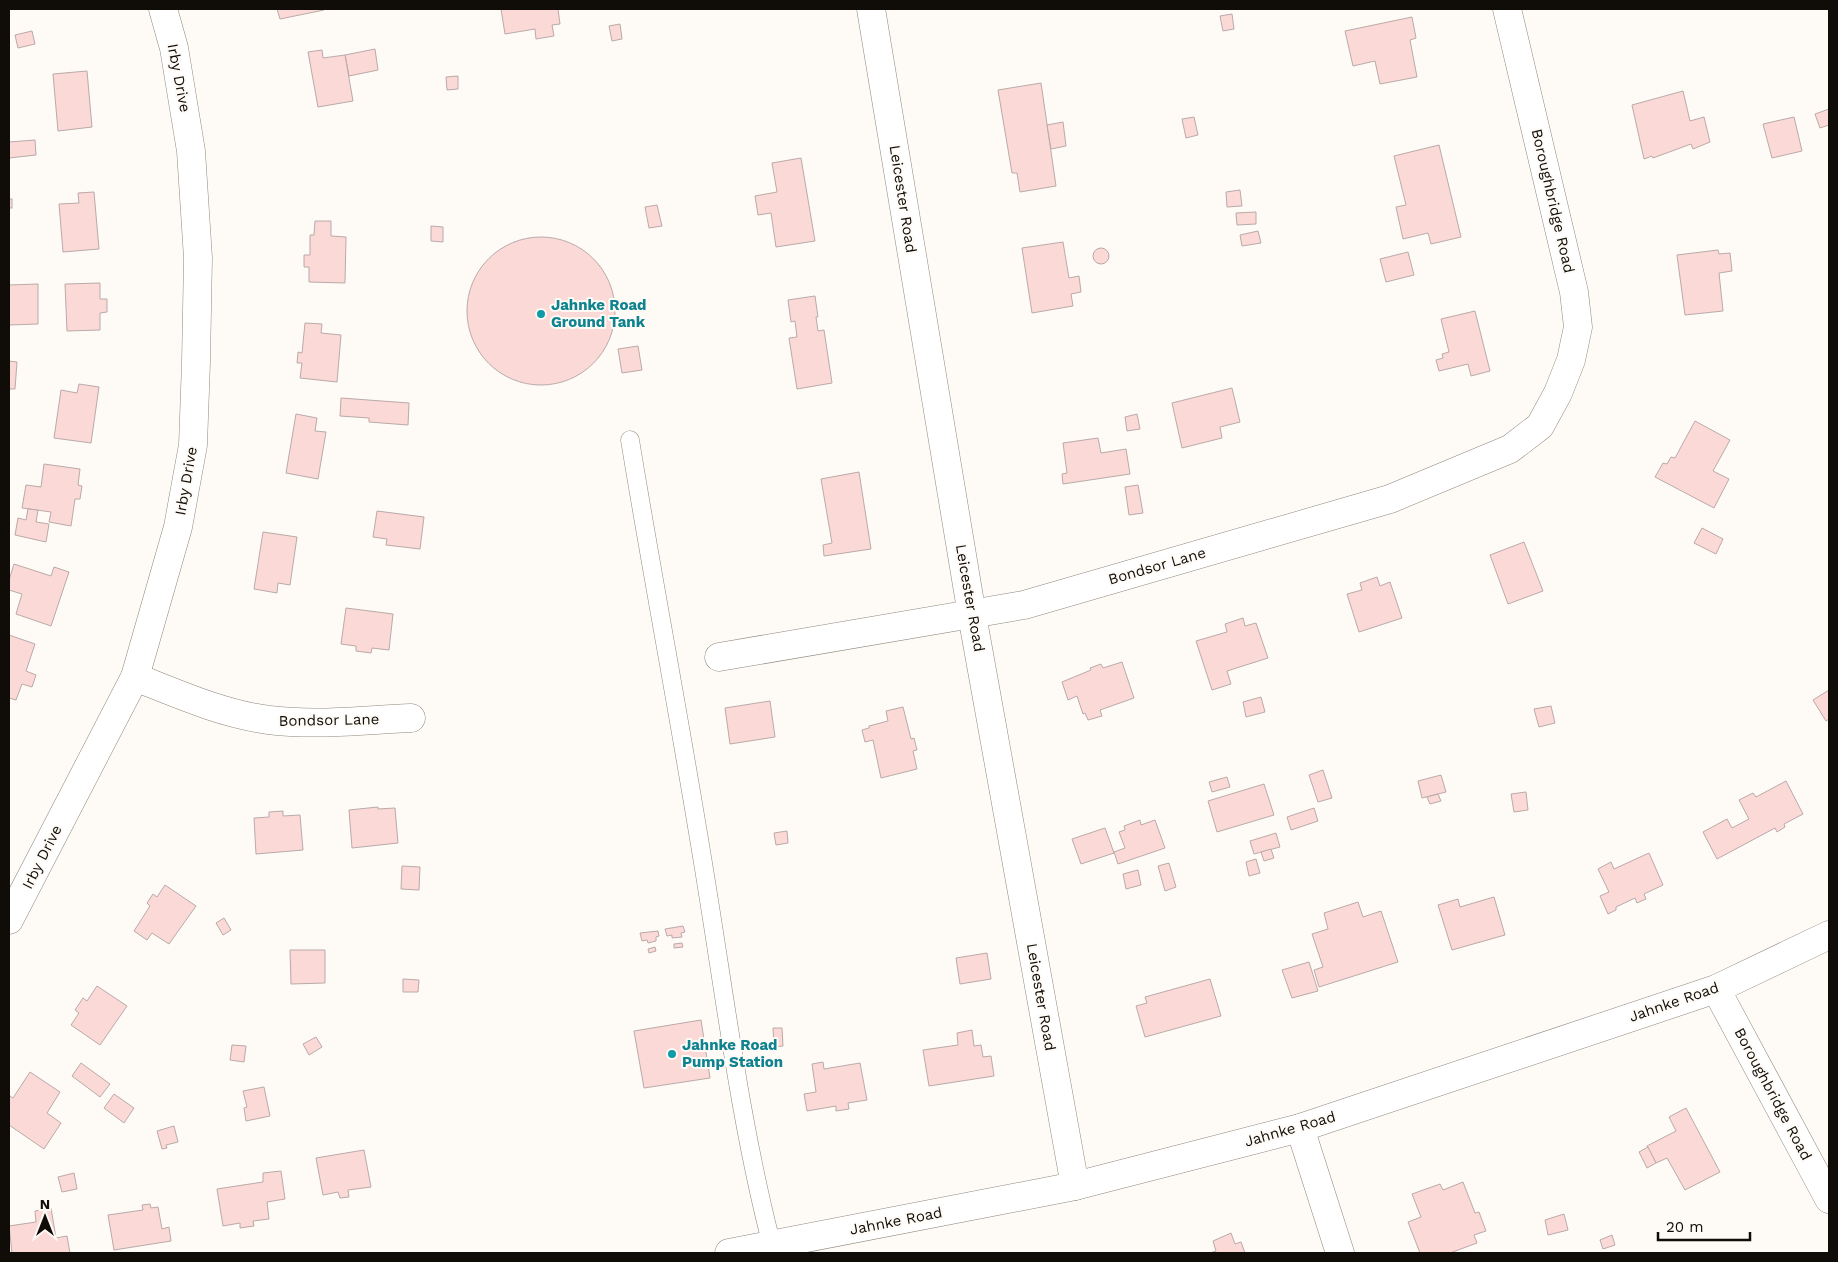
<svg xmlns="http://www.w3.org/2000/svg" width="1838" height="1262" viewBox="0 0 1838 1262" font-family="'Work Sans',sans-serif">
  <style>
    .building { fill: #fbd9d6; stroke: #baaaa9 }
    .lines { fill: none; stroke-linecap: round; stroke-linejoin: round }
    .lane-casing { stroke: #91887f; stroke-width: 19 }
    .street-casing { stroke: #91887f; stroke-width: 29 }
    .secondary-casing { stroke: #91887f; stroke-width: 29 }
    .lane { stroke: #fff; stroke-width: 18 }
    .street { stroke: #fff; stroke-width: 28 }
    .secondary { stroke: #fff; stroke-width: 28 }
    .culture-dot { fill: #0f9aa8; stroke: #fefaf5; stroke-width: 2 }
    .labels { text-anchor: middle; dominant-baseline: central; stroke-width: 4; stroke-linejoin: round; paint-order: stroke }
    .street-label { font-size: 15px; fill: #100d09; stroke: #fefaf5 }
    .culture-label { font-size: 15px; font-weight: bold; fill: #0d838f; stroke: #fefaf5; text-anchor: start }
  </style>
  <rect width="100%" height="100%" fill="#fefaf5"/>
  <g class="building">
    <polygon points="277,9 324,9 324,10 280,19"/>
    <polygon points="501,9 558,9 560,24 552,25 554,36 536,39 535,29 505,34"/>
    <polygon points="1232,14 1234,29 1223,31 1220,16"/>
    <polygon points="1412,17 1416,38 1410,40 1417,77 1380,84 1375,61 1353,66 1345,31"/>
    <polygon points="620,24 622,39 612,41 609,26"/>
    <polygon points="32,31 35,44 18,48 15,35"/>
    <polygon points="375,49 378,70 349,76 345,55"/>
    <polygon points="322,50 323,58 345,55 353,101 318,107 308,52"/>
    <polygon points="87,71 92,127 58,131 53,74"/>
    <polygon points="458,76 458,89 447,90 446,77"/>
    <polygon points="1041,83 1056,186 1020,192 1017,173 1012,173 998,90"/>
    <polygon points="1683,91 1690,121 1704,117 1710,142 1693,149 1691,144 1653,158 1652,156 1644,159 1632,105"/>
    <polygon points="1829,109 1829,125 1820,128 1815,114"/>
    <polygon points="1194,117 1198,135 1186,138 1182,119"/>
    <polygon points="1794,117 1802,151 1772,158 1763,124"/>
    <polygon points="1063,122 1066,146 1051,149 1047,125"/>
    <polygon points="35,140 36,155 9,158 9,142"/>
    <polygon points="1439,145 1461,237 1431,244 1428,233 1403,239 1396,207 1406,205 1394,156"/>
    <polygon points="801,158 815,241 776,247 771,213 758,215 755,196 777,192 772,163"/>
    <polygon points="1240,190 1242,206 1227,207 1226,192"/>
    <polygon points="94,192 99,249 63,252 59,204 79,203 78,193"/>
    <rect x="9" y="199" width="3" height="9"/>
    <polygon points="657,205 662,226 649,228 645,207"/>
    <polygon points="1256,212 1256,224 1237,225 1236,213"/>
    <polygon points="315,221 331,221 331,236 346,237 345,283 309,282 309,267 304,267 304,255 310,255 310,235 314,235"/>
    <polygon points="431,226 443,227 443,242 431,241"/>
    <polygon points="1258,231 1261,243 1242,246 1240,235"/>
    <circle cx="541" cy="311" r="74"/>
    <polygon points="1063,242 1069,278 1079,276 1081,292 1071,294 1073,306 1032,313 1022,248"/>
    <circle cx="1101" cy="256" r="8"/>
    <polygon points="1718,250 1719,254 1730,253 1732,271 1719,273 1723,311 1685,315 1677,255"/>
    <polygon points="1408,252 1414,275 1386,282 1380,259"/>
    <polygon points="100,283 100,299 107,299 107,312 100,313 100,330 67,331 65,284"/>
    <polygon points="38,284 38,324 9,325 9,285"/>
    <polygon points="815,296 818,317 816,317 818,331 824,330 832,383 797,389 789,338 797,337 795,321 791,322 788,300"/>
    <polygon points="1475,311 1490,371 1471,376 1468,364 1439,371 1436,360 1443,358 1442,354 1449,352 1441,319"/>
    <polygon points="305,323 322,324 321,333 341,335 337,382 300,378 302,363 297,363 298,352 302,353"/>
    <polygon points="638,346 642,370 622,373 618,349"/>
    <polygon points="9,361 17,362 15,389 9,389"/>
    <polygon points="79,384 99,387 91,443 54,438 61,390 77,393"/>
    <polygon points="1232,388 1240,422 1220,427 1222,438 1182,448 1172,403"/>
    <polygon points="341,398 409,403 408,425 369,422 369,418 340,416"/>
    <polygon points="296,414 317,418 315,431 326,432 318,479 286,473"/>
    <polygon points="1137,414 1140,429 1127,431 1125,417"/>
    <polygon points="1695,421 1730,440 1713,471 1729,479 1714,508 1655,477 1663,463 1667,464 1671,457 1675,458"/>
    <polygon points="1098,438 1101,453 1126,449 1130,474 1063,484 1062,474 1067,473 1063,443"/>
    <polygon points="44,464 80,469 78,485 82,486 80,499 75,499 71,526 49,522 51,512 22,508 26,485 41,487"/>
    <polygon points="859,472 871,549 824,556 823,545 832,543 821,479"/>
    <polygon points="1138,485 1143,513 1129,515 1125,487"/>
    <polygon points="28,509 38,510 36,522 49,524 46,542 15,535 18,518 26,520"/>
    <polygon points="377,511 424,517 420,549 386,545 387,539 373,537"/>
    <polygon points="1702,528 1723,539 1716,554 1694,543"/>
    <polygon points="263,532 297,537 290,585 278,583 277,593 254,589"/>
    <polygon points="1524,542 1543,591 1508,604 1490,555"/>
    <polygon points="14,564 51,576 54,567 69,572 51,626 16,614 22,594 9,590 9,580"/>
    <polygon points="1377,577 1380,586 1390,582 1402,618 1359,632 1347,594 1362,590 1360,583"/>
    <polygon points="346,608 393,614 389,650 372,648 371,653 356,651 356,646 341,644"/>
    <polygon points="1243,618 1245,626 1256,623 1268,658 1227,671 1231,684 1212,690 1196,641 1227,632 1225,624"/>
    <polygon points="9,635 35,644 26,671 36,675 32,687 22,684 16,700 9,698"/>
    <polygon points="1122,662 1134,698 1100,710 1102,716 1088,720 1085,713 1083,714 1077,696 1068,700 1062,682 1091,670 1090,668 1101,664 1103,668"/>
    <polygon points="1829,690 1829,719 1826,721 1813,700"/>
    <polygon points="1261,697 1265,712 1246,717 1243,702"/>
    <polygon points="770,701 775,737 730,744 725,708"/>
    <polygon points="1551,706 1555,723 1539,727 1534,709"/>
    <polygon points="903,707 911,739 914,738 917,750 913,751 917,769 881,778 873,740 865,742 862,730 869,728 869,726 888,721 886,711"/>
    <polygon points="1323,770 1332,798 1318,802 1309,775"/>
    <polygon points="1441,775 1446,792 1422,798 1418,781"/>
    <polygon points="1227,777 1230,787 1212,792 1209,782"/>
    <polygon points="1786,781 1803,814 1784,824 1785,827 1777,832 1775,828 1717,859 1703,832 1727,819 1732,828 1749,819 1739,800 1753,793 1756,797"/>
    <polygon points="1264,784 1274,815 1217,832 1208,801"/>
    <polygon points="1526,792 1528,810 1514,812 1511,794"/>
    <polygon points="1438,794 1441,801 1430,804 1427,797"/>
    <polygon points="378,807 378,809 395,808 398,843 352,848 349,810"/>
    <polygon points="1314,808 1318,821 1291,830 1287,817"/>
    <polygon points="283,811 283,816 300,815 303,850 256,854 254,818 269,817 269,812"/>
    <polygon points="1140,820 1141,825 1155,820 1165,848 1118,864 1114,852 1125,848 1119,832 1125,830 1124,826"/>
    <polygon points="1105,828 1114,853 1081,864 1072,839"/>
    <polygon points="787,831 788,843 776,845 774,833"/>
    <polygon points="1276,833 1280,847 1254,854 1250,841"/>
    <polygon points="1271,849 1274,858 1264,861 1261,852"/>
    <polygon points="1649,853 1663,885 1644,894 1646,899 1637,903 1635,898 1616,907 1616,910 1608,914 1600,896 1609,892 1598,869 1611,862 1614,869"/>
    <polygon points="1256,859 1260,873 1249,876 1246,862"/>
    <polygon points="1169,863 1176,887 1165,891 1158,866"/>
    <polygon points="402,866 420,867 419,890 401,889"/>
    <polygon points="1138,870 1141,885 1126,889 1123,874"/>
    <polygon points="165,885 196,906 169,944 152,933 147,940 134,931 150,906 147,903 153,894 157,897"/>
    <polygon points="1494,897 1505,935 1452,950 1438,905 1458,899 1460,907"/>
    <polygon points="1358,902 1363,917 1381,911 1398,962 1319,987 1314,970 1323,967 1312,934 1328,929 1324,913"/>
    <polygon points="224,918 231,930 223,935 216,923"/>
    <polygon points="683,926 685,932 681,933 682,937 672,938 672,935 667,936 665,929"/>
    <polygon points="658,931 659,936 656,937 656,941 648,943 647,940 642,941 640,933"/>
    <polygon points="682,943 683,947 674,948 674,944"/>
    <polygon points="655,947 656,951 649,953 648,949"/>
    <polygon points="290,950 325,950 325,983 291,984"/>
    <polygon points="987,953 991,979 960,984 956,958"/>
    <polygon points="1309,962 1318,991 1292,998 1282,970"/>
    <polygon points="403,979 419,980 418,992 403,992"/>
    <polygon points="1210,979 1221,1016 1145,1037 1136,1006 1147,1003 1145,997"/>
    <polygon points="97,986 127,1006 100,1045 71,1025 79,1013 75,1010 83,998 87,1001"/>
    <polygon points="701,1020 710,1078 644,1088 634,1031"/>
    <polygon points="773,1028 782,1028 783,1046 774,1047"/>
    <polygon points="972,1030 974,1046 981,1045 983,1057 991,1056 994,1076 929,1086 923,1050 958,1045 957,1033"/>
    <polygon points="316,1037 322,1047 309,1055 303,1044"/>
    <polygon points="232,1045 246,1046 244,1062 230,1060"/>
    <polygon points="823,1062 824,1069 860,1063 867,1100 848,1103 849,1109 836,1111 836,1106 807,1111 804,1094 816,1092 812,1064"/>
    <polygon points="81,1063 110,1084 100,1097 72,1076"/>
    <polygon points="30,1072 60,1092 47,1113 61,1123 44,1149 9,1125 9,1098 10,1096 13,1098"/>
    <polygon points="264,1087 270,1116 246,1121 244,1108 247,1107 243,1091"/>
    <polygon points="114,1094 134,1108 124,1123 104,1108"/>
    <polygon points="1686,1108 1720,1172 1685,1190 1667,1158 1656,1163 1647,1146 1676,1131 1669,1117"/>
    <polygon points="174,1126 178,1142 166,1145 167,1148 162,1149 157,1131"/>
    <polygon points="1648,1147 1656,1163 1647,1168 1639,1152"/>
    <polygon points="364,1150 371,1187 348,1190 349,1197 340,1198 338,1192 323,1195 316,1158"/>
    <polygon points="281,1171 285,1199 267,1202 269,1219 253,1221 254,1226 240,1228 240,1223 223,1226 217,1189 263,1182 263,1173"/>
    <polygon points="74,1173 77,1189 62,1192 58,1177"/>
    <polygon points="1463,1182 1475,1213 1479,1212 1486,1231 1474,1235 1477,1243 1450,1253 1420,1253 1408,1222 1421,1217 1412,1194 1440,1184 1443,1190"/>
    <polygon points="150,1204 151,1208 158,1207 162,1229 169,1227 171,1241 114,1250 108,1215 143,1210 142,1205"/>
    <polygon points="51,1208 56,1238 67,1236 70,1253 12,1253 9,1226 36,1222 35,1211"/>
    <polygon points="1564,1214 1568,1230 1548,1235 1545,1220"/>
    <polygon points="1231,1233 1235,1244 1241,1242 1245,1253 1210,1253 1216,1251 1213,1241"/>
    <polygon points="1612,1235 1615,1245 1603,1249 1600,1240"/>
  </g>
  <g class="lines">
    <defs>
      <path id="lane" d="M630 440C655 592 684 742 708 894 727 1012 742 1130 772 1246"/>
      <g id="street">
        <polyline points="871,9 972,615 1075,1186"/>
        <polyline points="719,657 1024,605 1390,499 1510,449 1540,426 1558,393 1571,360 1578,327 1574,292 1507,9"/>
        <path d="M135 677C178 694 223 714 269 720 316 726 364 720 411 718"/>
        <polyline points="9,920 135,677 178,527 193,445 196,362 198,258 191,151 174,48 163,9"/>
        <polyline points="1716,989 1829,1199"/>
        <polyline points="1300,1128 1340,1253"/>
      </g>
      <polyline id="secondary" points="729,1253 1075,1186 1300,1128 1716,989 1829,935"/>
    </defs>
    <use href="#lane" class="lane-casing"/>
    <use href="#street" class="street-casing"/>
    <use href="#secondary" class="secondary-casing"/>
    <use href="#lane" class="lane"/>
    <use href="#street" class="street"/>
    <use href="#secondary" class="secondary"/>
  </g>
  <g class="culture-dot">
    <circle cx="541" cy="314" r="5"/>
    <circle cx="672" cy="1054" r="5"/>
  </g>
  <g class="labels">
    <g class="street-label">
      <text transform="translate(179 78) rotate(79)">Irby Drive</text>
      <text transform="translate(903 199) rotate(81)">Leicester Road</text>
      <text transform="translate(1553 201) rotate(77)">Boroughbridge Road</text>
      <text transform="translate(186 481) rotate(-80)">Irby Drive</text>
      <text transform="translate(1157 566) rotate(-16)">Bondsor Lane</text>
      <text transform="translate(970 598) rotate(80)">Leicester Road</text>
      <text transform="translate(329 720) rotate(-1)">Bondsor Lane</text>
      <text transform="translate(42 857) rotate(-63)">Irby Drive</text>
      <text transform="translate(1041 997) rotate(80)">Leicester Road</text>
      <text transform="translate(1674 1002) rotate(-19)">Jahnke Road</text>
      <text transform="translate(1773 1094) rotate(62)">Boroughbridge Road</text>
      <text transform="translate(1290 1129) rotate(-16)">Jahnke Road</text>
      <text transform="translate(896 1221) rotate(-11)">Jahnke Road</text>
    </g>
    <g class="culture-label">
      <text x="551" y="305">Jahnke Road<tspan x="551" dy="17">Ground Tank</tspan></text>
      <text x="682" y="1045">Jahnke Road<tspan x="682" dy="17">Pump Station</tspan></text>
    </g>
  </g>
  <rect width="1838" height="1262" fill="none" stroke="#100d09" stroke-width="20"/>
  <g transform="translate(45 1217)" stroke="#fefaf5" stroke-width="4" paint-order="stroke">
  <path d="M0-4L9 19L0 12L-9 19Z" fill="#100d09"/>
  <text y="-8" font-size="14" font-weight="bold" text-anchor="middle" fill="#100d09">N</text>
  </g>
  <path d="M1658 1232v8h92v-8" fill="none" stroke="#100d09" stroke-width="2.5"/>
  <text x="1666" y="1232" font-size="15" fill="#100d09" stroke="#fefaf5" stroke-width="4" paint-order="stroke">20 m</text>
</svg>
